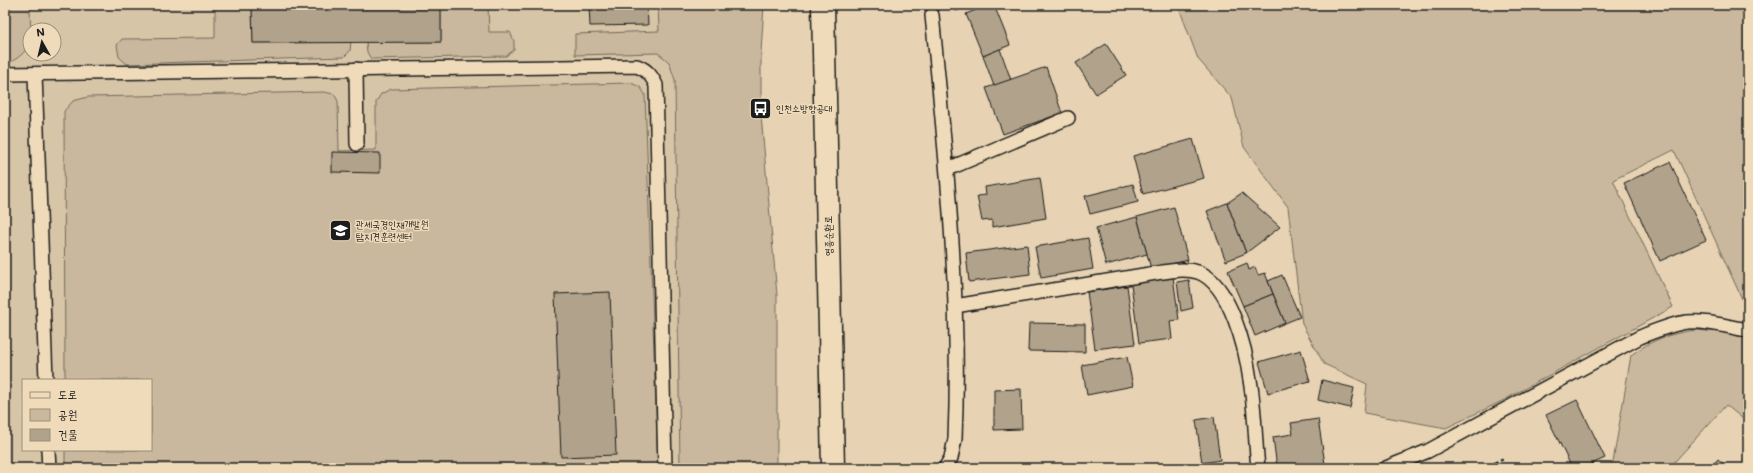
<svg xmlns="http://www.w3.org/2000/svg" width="1753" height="473" viewBox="0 0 1753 473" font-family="Mali,'Poor Story',sans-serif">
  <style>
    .built { fill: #d7c5a7; fill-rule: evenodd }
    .green { fill: #c9b89d; stroke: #726a5c }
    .building { fill: #b1a38b; stroke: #1c1c1c }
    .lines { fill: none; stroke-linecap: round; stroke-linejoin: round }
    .lane-casing { stroke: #1c1c1c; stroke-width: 16 }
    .secondary-casing { stroke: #1c1c1c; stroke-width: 25 }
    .path { stroke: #1c1c1c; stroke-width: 2.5; stroke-dasharray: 3 3; stroke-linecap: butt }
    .lane { stroke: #efdbb9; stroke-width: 13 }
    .secondary { stroke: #efdbb9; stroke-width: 22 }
    .labels { text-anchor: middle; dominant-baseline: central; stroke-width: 3; stroke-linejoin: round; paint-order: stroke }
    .poi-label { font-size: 10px; fill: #1c1c1c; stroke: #efdbb9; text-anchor: start }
    .street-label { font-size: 10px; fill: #1c1c1c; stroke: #efdbb9 }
  </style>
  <rect width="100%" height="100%" fill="#e7d3b3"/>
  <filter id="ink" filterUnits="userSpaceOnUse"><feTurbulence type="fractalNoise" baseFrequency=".025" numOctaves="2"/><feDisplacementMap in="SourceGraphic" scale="8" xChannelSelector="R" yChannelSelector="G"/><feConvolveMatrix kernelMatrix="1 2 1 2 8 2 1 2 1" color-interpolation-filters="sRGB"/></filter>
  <g filter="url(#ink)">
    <path class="built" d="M5 5H674L680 468H5ZM30 30H54V54H30ZM23 380H151V450H23Z"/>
    <g class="green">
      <path d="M5 5H30C30 36 37 50 5 65Z"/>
      <polygon points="215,5 252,5 253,43 351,42 350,51 344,57 127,64 119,57 117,45 122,39 215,38"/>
      <polygon points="441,5 488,5 489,32 510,32 514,41 514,50 506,56 371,59 367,52 366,42 441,42"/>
      <polygon points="658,5 764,5 761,52 761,115 777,295 777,468 680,468 675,80 669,62 658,53 575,55 575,34 659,31"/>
      <polygon points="1178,5 1748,5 1748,312 1674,150 1613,180 1673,307 1504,400 1446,428 1364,413 1367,384 1324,364 1302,324 1288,207 1244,147 1232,98 1198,59"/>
      <polygon points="631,83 640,87 645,94 658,468 65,468 65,450 151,450 151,380 65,380 64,111 73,101 88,97 324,92 334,94 338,101 339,151 376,150 376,102 381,94 391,89"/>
      <path d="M1695 330 1719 332 1748 338V423L1726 405 1669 468H1607L1613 462 1631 355C1653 339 1669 334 1695 330Z"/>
    </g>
    <g class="building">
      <polygon points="252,5 441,5 441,42 253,43"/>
      <polygon points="589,5 647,5 648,25 590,26"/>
      <polygon points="953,5 969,5 956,11"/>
      <polygon points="988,5 994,5 1010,45 983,56 966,14"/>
      <polygon points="1106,44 1126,75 1096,94 1076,63"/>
      <polygon points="1000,49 1011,80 994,86 983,56"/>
      <polygon points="1046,67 1062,113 1003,134 986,88"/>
      <polygon points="1193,139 1204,178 1143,194 1133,156"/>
      <polygon points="332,152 380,153 380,173 332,172"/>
      <polygon points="1670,162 1706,240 1660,261 1624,183"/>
      <polygon points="1040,178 1046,218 992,227 992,220 982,221 977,196 986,195 985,187"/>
      <polygon points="1133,184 1138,202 1090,214 1085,196"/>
      <polygon points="1242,193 1280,227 1246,253 1227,203"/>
      <polygon points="1227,203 1246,253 1226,261 1207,211"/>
      <polygon points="1174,207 1188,260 1151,269 1137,217"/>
      <polygon points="1137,217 1147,254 1106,265 1096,228"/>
      <polygon points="1088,238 1093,269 1041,278 1035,247"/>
      <polygon points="1027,245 1030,274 969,282 966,253"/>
      <polygon points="1247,263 1249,270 1255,267 1258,275 1265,273 1273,294 1243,306 1228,271"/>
      <polygon points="1282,275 1300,317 1285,323 1268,281"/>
      <polygon points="1173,277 1179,320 1170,321 1172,339 1139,343 1131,284"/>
      <polygon points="1189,280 1193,308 1181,311 1177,282"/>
      <polygon points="1127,286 1135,344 1095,349 1087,292"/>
      <polygon points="610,292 616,455 561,457 555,294"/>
      <polygon points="1273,294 1285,323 1255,336 1243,306"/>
      <polygon points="1029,323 1085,324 1085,352 1028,351"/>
      <polygon points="1301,350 1310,381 1268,393 1259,362"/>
      <polygon points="1127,357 1133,386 1087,395 1082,365"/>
      <polygon points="1322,380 1354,388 1350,408 1318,400"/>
      <polygon points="1021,389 1022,429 994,430 994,390"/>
      <polygon points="1577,400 1605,458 1583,468 1572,468 1546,415"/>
      <polygon points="1214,417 1220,460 1202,463 1196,420"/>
      <polygon points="1318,419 1325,464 1296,468 1277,468 1273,437 1293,434 1291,423"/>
      <polygon points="1718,459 1728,468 1710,468"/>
    </g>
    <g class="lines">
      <defs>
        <g id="lane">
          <path d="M932 15C946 156 961 297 955 439L951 458 945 468"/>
          <polyline points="356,69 357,144"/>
          <path d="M5 74 637 66C647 70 651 75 656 85L665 468"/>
          <polyline points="35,74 46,380"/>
          <polyline points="948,169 1068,118"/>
          <path d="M955 306 1156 273C1169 271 1185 268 1198 272 1230 283 1246 350 1250 380 1255 409 1255 439 1258 468"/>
          <polyline points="48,450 49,468"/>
          <path d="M1386 468 1428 451 1640 337C1655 331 1671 324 1687 322 1707 320 1728 327 1748 330"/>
        </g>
        <polyline id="secondary" points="823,5 833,468"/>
      </defs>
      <use href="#lane" class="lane-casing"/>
      <use href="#secondary" class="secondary-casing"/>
      <polyline class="path" points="1484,468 1504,458"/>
      <use href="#lane" class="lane"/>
      <use href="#secondary" class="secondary"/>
    </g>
  </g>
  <defs>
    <symbol id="bus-square" viewBox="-11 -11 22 22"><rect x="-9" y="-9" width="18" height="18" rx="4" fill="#1c1c1c" stroke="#efdbb9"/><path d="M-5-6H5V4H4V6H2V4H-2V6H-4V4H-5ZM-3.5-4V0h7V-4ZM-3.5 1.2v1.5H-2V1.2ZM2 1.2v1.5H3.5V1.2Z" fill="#fff"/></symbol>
    <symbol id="university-square" viewBox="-11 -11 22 22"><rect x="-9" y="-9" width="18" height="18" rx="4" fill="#1c1c1c" stroke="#efdbb9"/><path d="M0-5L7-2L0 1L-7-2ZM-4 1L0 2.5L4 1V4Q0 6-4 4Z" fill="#fff"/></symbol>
  </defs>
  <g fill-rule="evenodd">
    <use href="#bus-square" x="748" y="96" width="25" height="25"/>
    <use href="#university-square" x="328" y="218" width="25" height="25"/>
  </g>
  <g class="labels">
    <g class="poi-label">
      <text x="776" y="108">인천소방항공대</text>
      <text x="356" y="224">관세국경인재개발원<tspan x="356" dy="12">탐지견훈련센터</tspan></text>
    </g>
    <g class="street-label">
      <text transform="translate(828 236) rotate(-91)">영종순환로</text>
    </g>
  </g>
  <rect width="1753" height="473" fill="none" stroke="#efdbb9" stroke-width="20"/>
  <rect x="10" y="10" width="1733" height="453" fill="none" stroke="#1c1c1c" stroke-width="1.5" filter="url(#ink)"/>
  <rect x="22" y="379" width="130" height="72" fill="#efdbb9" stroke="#9b8f7a"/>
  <rect x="30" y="392" width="20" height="6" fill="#efdbb9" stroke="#9b8f7a"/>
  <text x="58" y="399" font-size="12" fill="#1c1c1c">도로</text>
  <rect x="30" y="409" width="20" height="12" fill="#c9b89d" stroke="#9b8f7a"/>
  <text x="58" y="419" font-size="12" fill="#1c1c1c">공원</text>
  <rect x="30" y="429" width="20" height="12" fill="#b1a38b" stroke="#9b8f7a"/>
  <text x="58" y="439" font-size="12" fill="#1c1c1c">건물</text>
  <g transform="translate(42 42) rotate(352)"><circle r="19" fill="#efdbb9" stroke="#9b8f7a"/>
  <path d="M0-3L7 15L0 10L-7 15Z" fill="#1c1c1c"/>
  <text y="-6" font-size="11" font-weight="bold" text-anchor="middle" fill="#1c1c1c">N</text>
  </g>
</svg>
